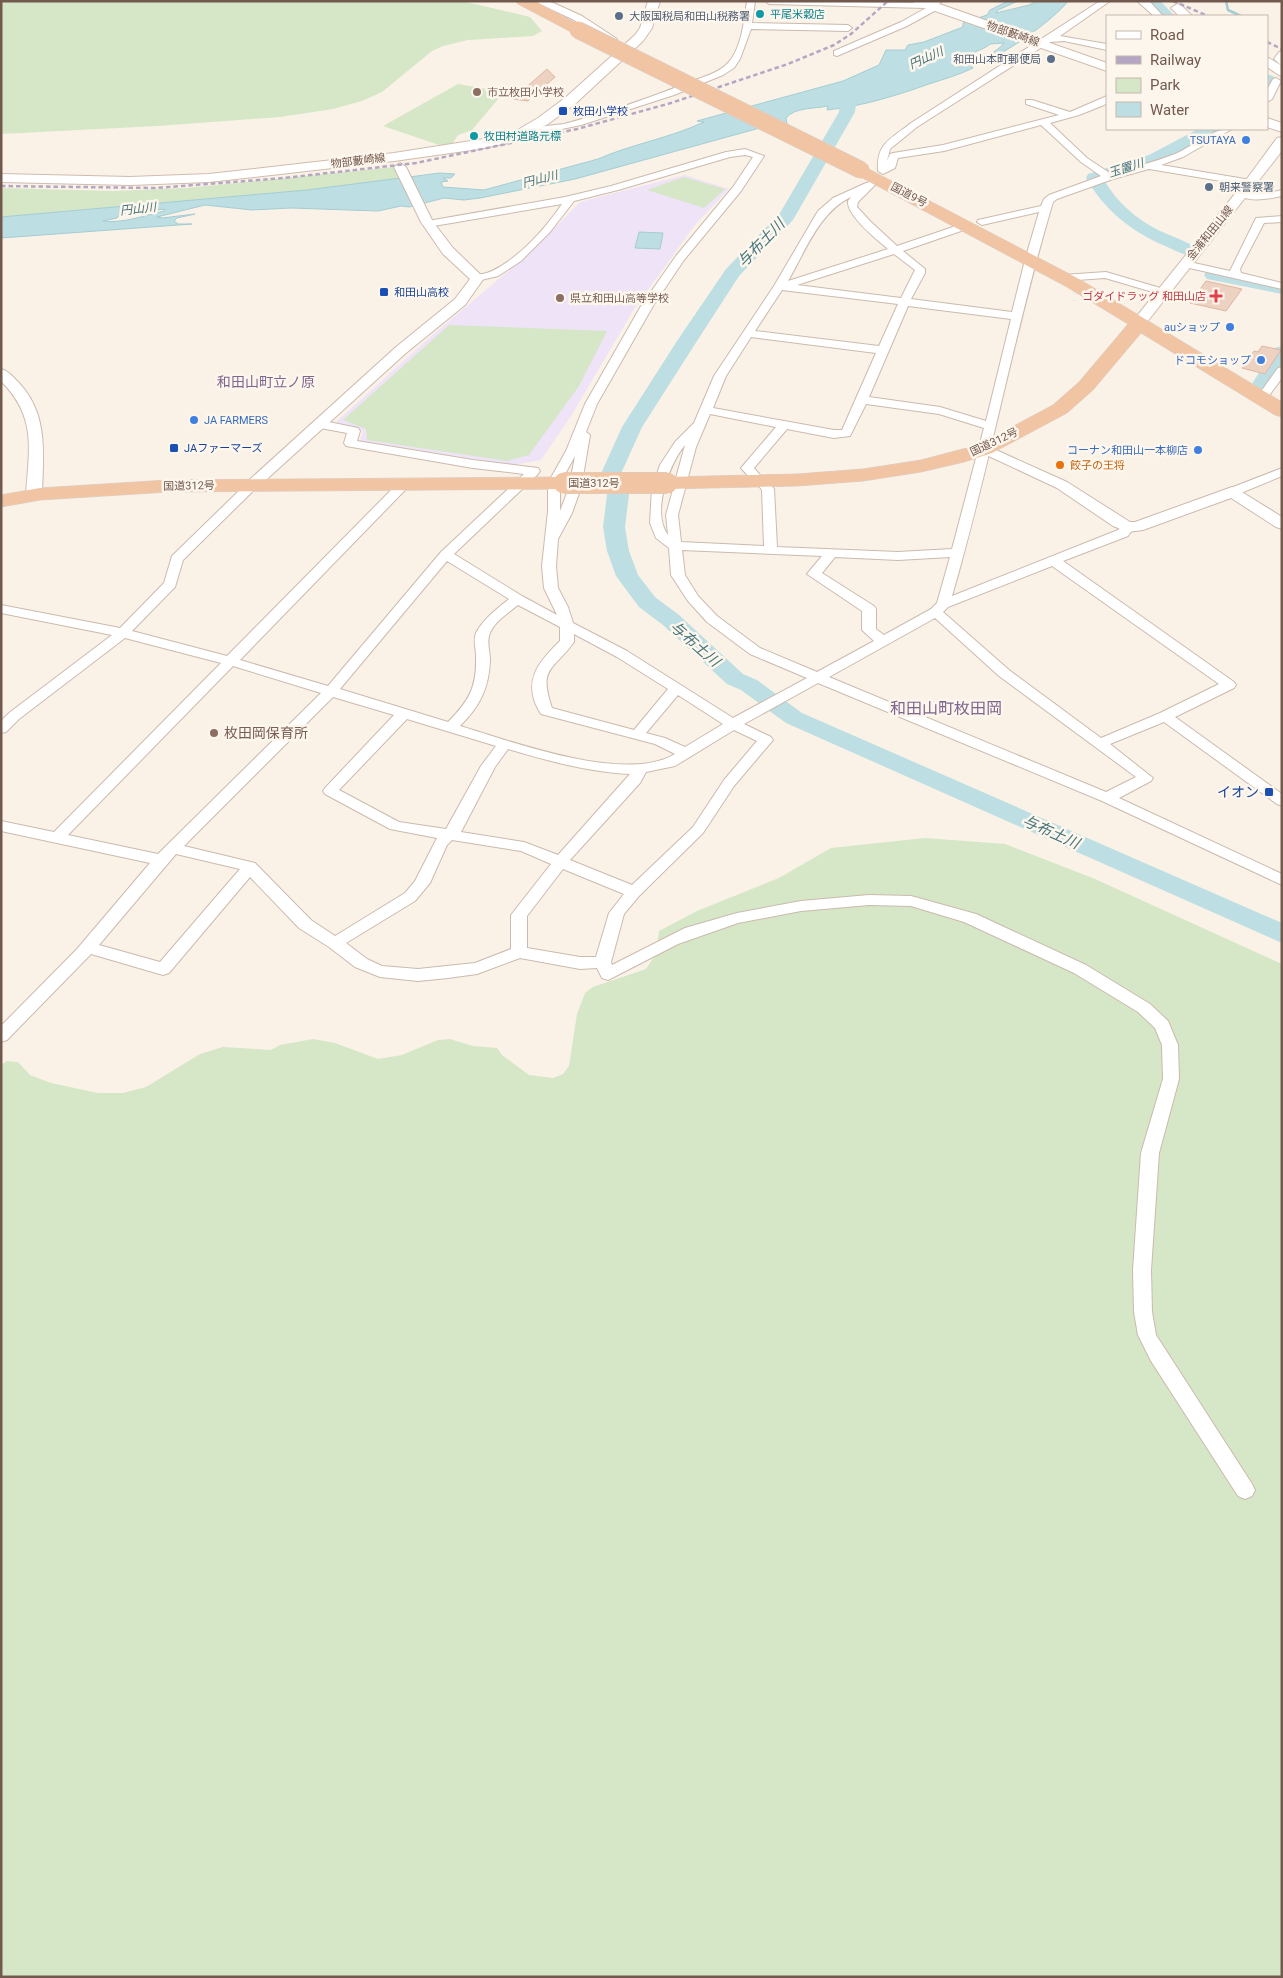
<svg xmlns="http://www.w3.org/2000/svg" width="1283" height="1978" viewBox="0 0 1283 1978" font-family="Roboto,'Noto Sans JP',sans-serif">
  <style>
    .education { fill: #efe3f7 }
    .green { fill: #d5e7c6 }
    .water { fill: #bddee2; stroke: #a4cdd3; fill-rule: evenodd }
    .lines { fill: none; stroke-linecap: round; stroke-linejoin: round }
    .stream { stroke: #a4cdd3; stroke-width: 2.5 }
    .river { fill: #bddee2; fill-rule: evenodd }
    .building { fill: #edd1c1; stroke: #dfb7a3 }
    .minor-casing { stroke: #cbbaae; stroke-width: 2 }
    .tertiary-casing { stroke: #cbbaae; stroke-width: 2 }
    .secondary-casing { stroke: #d0bcae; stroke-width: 2 }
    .trunk-casing { stroke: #d8d1cd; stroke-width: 1 }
    .minor { fill: #fff; fill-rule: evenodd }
    .tertiary { fill: #fff; fill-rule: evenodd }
    .secondary { fill: #fff; fill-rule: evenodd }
    .trunk { fill: #f1c4a4; fill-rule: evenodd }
    .rail { stroke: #b5a6c3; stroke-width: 2.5; stroke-dasharray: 4.5 3; stroke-linecap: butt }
    .trunk-bridge-far1-casing { stroke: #d8d1cd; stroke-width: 18; stroke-linecap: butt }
    .trunk-bridge-casing { stroke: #d8d1cd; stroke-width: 22; stroke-linecap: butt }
    .trunk-bridge-far1 { stroke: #f1c4a4; stroke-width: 17 }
    .trunk-bridge { stroke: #f1c4a4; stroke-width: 21 }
    .culture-dot { fill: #0f9aa8; stroke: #fdf6ed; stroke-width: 2 }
    .service-dot { fill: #5c6f8a; stroke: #fdf6ed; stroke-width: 2 }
    .education-dot { fill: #8d6e63; stroke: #fdf6ed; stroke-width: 2 }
    .transit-dot { fill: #1a4fb4; stroke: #fdf6ed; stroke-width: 2 }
    .shop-dot { fill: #3f7fe0; stroke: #fdf6ed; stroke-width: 2 }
    .health-dot { fill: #e0444e; stroke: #fdf6ed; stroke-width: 2 }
    .food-dot { fill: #e8710a; stroke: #fdf6ed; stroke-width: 2 }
    .labels { text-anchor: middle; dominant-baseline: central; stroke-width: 5; stroke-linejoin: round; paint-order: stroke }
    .far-culture-label { font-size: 11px; fill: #0d838f; stroke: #fdf6ed; text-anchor: start }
    .far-service-label { font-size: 11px; fill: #4e5e75; stroke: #fdf6ed; text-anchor: start }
    .far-street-label { font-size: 11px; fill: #72594d; stroke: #fdf6ed }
    .far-education-label { font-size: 11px; fill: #785e54; stroke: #fdf6ed; text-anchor: start }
    .far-transit-label { font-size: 11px; fill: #164399; stroke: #fdf6ed; text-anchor: start }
    .far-shop-label { font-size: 11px; fill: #366cbe; stroke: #fdf6ed; text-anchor: end }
    .far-health-label { font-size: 11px; fill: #be3a42; stroke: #fdf6ed; text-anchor: end }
    .far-food-label { font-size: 11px; fill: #c56008; stroke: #fdf6ed; text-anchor: start }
    .far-water-label { font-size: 12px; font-style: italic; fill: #46757c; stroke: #fdf6ed }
    .far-quarter-label { font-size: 14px; fill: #7f668e; stroke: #fdf6ed }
    .education-label { font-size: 14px; fill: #785e54; stroke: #fdf6ed; text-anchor: start }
    .transit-label { font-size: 14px; fill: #164399; stroke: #fdf6ed; text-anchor: end }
    .water-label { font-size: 15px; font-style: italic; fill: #46757c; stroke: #fdf6ed }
    .quarter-label { font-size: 16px; fill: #7f668e; stroke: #fdf6ed }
  </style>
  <rect width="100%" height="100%" fill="#faf2e7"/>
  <polygon class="education" points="685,175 729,189 695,225 634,309 573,413 541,460 513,465 360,441 363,431 336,422 429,338 532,251 580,202"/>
  <g class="green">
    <polygon points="1,1 462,1 530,17 542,31 533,36 468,40 443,46 432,51 382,92 362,101 333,109 280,117 157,126 1,134"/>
    <polygon points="458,84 504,92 472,130 458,135 452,144 439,145 383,126"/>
    <polygon points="394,167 399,180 307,190 1,217 1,188 113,191 186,188"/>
    <polygon points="684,177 725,189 704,208 647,190"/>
    <polygon points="449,325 607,331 579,386 529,455 507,461 367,440 366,429 343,420"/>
    <polygon points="925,838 1005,844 1095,879 1282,964 1282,1977 1,1977 1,1065 7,1061 18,1062 30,1075 51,1083 98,1093 123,1093 146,1087 200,1054 223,1047 271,1050 280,1045 313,1039 335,1043 378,1059 402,1055 438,1040 450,1039 473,1046 497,1048 502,1055 529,1075 553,1078 563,1074 569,1066 577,1014 585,993 593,987 646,969 656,954 659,931 697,911 779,878 831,848"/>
  </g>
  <g class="water">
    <path d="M1008 1H1018L998 10 996 13 1029 5 1037 1H1068C1056 18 994 64 973 63L972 66 973 68C959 75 944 79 929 84 895 96 863 106 827 110L828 106C814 109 795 107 786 118L787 124 756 129 575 179 480 198 464 200 444 198 409 207 401 206 378 211 291 208 252 210 205 205 157 217 162 218 195 214 177 218 174 221 178 224H192L1 238V217L307 190 440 173 455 174 451 178H443L448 181 441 182 443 187 484 190 598 159C632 144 670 138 704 122L697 121 843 81 879 65 886 50H905L908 45 924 42 963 27V23L987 15 990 10ZM1004 43C996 53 981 60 968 59V56C975 51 987 48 990 44ZM165 209 164 211C146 215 122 224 103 221L117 218 120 214Z"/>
    <polygon points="639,232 663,233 660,249 635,248"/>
  </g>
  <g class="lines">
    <polyline class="stream" points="1226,1 1228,10 1241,16"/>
    <g class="river">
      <polygon points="1141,1 1160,1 1175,16 1159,16"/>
      <polygon points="1267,74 1273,76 1275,79 1273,84 1267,86"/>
      <polygon points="849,88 855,90 857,93 855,112 793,220 739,276 697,341 642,427 619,478 629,495 625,527 629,551 638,575 655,597 679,615 743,674 757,680 802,713 1282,923 1282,943 786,723 741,690 727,684 663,625 639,607 616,576 607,551 603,527 607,495 599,478 622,427 677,341 726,269 780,213 839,112 841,93 843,90"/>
      <path d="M1198 129H1218L1216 132 1161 163 1104 180C1116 201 1136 219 1158 230 1170 236 1182 239 1193 246L1196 250 1193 254 1187 255C1179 253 1173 249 1165 246 1131 231 1105 211 1086 178L1088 174 1149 155Z"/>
      <polygon points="1213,270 1282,283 1282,294 1207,279 1204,275 1207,271"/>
      <path d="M1282 346C1282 370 1280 372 1267 391L1260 393 1253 391 1250 387 1272 352 1275 348Z"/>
    </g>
  </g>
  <g class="building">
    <polygon points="547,69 555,77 528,101 513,99"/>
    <polygon points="1206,281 1242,289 1226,311 1190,303"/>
    <polygon points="1262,346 1281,350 1265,374 1242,368 1254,351 1258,352"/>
  </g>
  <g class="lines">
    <defs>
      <g id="minor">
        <path d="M747 1H755L752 23 848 25 852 28 848 31 751 29 740 59 734 68 723 75 674 95 581 125 538 134 525 132 523 130C525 128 556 125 564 124 606 113 647 99 687 83 700 78 719 73 728 63 742 48 744 20 747 1Z"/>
        <polygon points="765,1 930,3 932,1 942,1 938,5 938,9 907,26 837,56 834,55 834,51 901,22 926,8 769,4"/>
        <path d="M1100 1H1110L1060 36 1107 44V50L1064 41 1050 42 917 127 890 149 887 161 890 154 893 153 943 145 1059 115 1026 104V100H1032L1070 112 1107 96V103L1104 105 1079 115 1050 123 1087 158 1111 174C1132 168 1154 162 1175 154 1194 146 1210 129 1232 129L1183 157 1161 165 1251 180 1256 183 1251 186 1149 169 1113 179 1057 199 1053 202C1014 332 990 466 952 596L1118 530 1124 524H1132L1134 527 1128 536 1063 561 1234 682 1236 685 1234 688 1175 717 1282 794V806L1277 804 1164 722 1110 744 1153 778 1151 781 1119 798 1282 874V885L1102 801 818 683 744 724 771 737 773 740 734 786 703 833 639 896 624 914 611 962 612 965 685 928 737 913 801 901 869 895 911 896 976 914 1086 965 1150 1004 1168 1021 1178 1045 1179 1079 1159 1153 1151 1270 1152 1312 1156 1335 1252 1484 1255 1490 1252 1496 1245 1499 1238 1496 1151 1361 1138 1335 1134 1312 1133 1270 1141 1153 1163 1079 1162 1045 1155 1028 1138 1012 1074 973 964 922 911 906 869 905 801 911 738 923 678 944 608 980 602 978 597 968 580 969 520 958 477 974 448 978 418 981 380 977 355 967 329 947 299 928 250 877 169 973 163 975 91 954 7 1040 1 1042V1026L77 949 150 863 1 831V821L54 832 221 663 125 638 19 719 6 732 1 733V721L9 713 112 635 1 613V605L120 628 164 583 172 556 248 482 252 481 258 485 256 488 183 560 175 587 132 631 227 656 399 482H407L409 485 407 488 240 660 328 686 441 552 524 474 473 468 346 446 344 443 347 433 315 427 313 424 319 420 358 428 360 431 357 441 473 460 538 468 540 471 538 474 454 554 522 596 557 615 544 588 542 566 548 511V483L566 451 585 404 641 306 676 256 733 187 753 157 745 155 730 157 618 190 574 201 550 232 521 261 498 276 477 281 473 280 472 278 473 276C479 274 486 274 492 271 520 257 545 229 562 204L428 227 423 224 428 221 565 197 611 186 726 152 745 149 764 156 741 191 684 260 653 306 597 404 586 432 590 435 581 488 572 513 558 539 556 566 558 588 568 607 573 623 627 651 733 718 807 678 750 654 707 622 688 601 671 575 669 548 656 538 650 523 652 488 660 465 675 442 694 423 714 376 774 286 818 211 833 198 866 183 870 182 875 185 858 202 857 207 871 222 897 246 953 227 957 226 962 229 961 231 903 251 925 269V273L911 299 1012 312 1025 260 1039 212 982 225 977 222 978 220 1041 206 1044 199 1049 195 1101 176 1081 162 1041 125 944 151 898 158 895 168 883 174 878 171C876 143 891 139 911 123ZM851 197 848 201C846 215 877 240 888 249L788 281C805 252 819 212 851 197ZM894 254 915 270 901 298 797 285ZM782 290 898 304 879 346 755 331ZM908 306 1011 319 986 421 940 407 869 397ZM751 337 876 353 842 430H834L713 408 726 376ZM866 404 939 414 984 428 952 549 898 552 777 547 774 489 769 483 765 482 759 486 762 490 764 546 681 542 678 515 696 447 710 414 776 427 741 468 750 478 754 479 760 475 754 468 787 429 834 438 850 436ZM685 445 666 515 668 535C651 513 669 464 685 445ZM575 456 569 488 560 511V483ZM682 550 822 556 807 574 862 611V630L874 641 817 672 760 648 717 616 698 596 685 575ZM835 557 898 560 950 557 937 603 931 609 884 635 876 629V609L874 606 822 573ZM447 561 509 599C497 609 483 619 476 633 473 641 476 648 476 656 477 687 469 701 448 722L340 689ZM1052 566 1219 684 1160 713 1101 738 1009 670 943 612 948 607ZM518 605 560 627V641C538 662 521 683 541 714L655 744 675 754C625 784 514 742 460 726 480 706 489 688 490 660 490 652 487 643 489 636 492 623 508 613 518 605ZM935 618 999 676 1136 777 1106 792 829 677ZM574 634 617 657 668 689 634 730 552 708C538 667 553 671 574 642ZM233 666 321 693 158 854 68 835ZM678 695 723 724 685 747 665 738 646 733ZM333 697 394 715 325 788 323 791 325 794 390 829 437 838 415 881 405 893 335 936 311 920 255 863 184 846ZM407 719 496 746 481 766 446 829 399 822 339 790ZM734 730 757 741 724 780 693 827 632 885 570 860 640 783 646 772 675 766ZM508 749C548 761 589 772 630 774L558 855 524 842 461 832 495 767ZM452 840 521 851 551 864 511 915V949L475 963 418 969 382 966 367 959 346 943 415 901 430 883 447 845ZM176 854 240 869 160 962 99 945ZM563 869 624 894 609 913 596 957H580L527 948V916Z"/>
        <polygon points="1137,1 1150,2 1163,16 1154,16"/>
        <polygon points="1282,51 1282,66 1274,59 1279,52"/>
        <polygon points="1276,78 1281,81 1272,99 1267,102 1267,90 1273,79"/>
        <path d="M1282 190V196C1269 199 1248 203 1237 194L1242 191 1265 194Z"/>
        <polygon points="1282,216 1282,222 1264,223 1240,269 1241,273 1282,283 1282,289 1185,267 1180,264 1185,261 1230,271 1256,218"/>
        <polygon points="1106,272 1167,290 1168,292 1163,295 1105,278 1063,281 1058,278 1063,275"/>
        <polygon points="1282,367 1282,378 1265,401 1257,401 1255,399 1257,397 1278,368"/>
        <polygon points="1282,468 1282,476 1236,495 1228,495 1226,492 1228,489"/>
      </g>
      <g id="tertiary">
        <polygon points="534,1 549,1 582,16 617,39 615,41 607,41 574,20"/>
        <polygon points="400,163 406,167 433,222 453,248 484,278 465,305 406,353 257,488 247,488 244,485 247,482 396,347 455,299 470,279 443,254 421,222 394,167"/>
        <path d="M1 369C9 371 14 378 19 383 49 415 43 455 42 495L39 498H29L26 495C29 449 37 417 1 381Z"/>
        <polygon points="985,445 1067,482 1130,522 1135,522 1232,487 1237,489 1282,517 1282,529 1276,527 1231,498 1143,530 1128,532 1113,526 1057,488 980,452 978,449 980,446"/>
      </g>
      <g id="secondary">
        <polygon points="648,1 660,1 652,28 643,41 575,104 548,124 513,142 479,149 394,161 209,182 130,185 1,182 1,174 130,177 209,174 394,153 509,135 538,118 565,98 635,35 640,28"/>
        <polygon points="913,1 931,1 1107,63 1107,71 915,4"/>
        <polygon points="1177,4 1181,5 1192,16 1179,16 1171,8"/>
        <polygon points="1267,57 1282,66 1282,77 1267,67"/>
        <polygon points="1267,118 1282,123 1282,132 1267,127"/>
        <polygon points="1282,137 1282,151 1143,327 1133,327 1130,324 1133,321 1246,180 1277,138"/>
      </g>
      <g id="trunk">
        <polygon points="516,1 535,1 583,27 586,30 583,33 573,33 518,4"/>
        <polygon points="861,165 1079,279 1282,402 1282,417 1275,415 1141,333 1093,390 1067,413 992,453 964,462 921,472 863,481 797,486 667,489 660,487 657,483 660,479 667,477 797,474 863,469 921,460 978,445 1053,405 1079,382 1128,324 1067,287 855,174 853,170 855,166"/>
        <polygon points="564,477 571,479 574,483 571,487 564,489 168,492 40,500 1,507 1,495 40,488 168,480"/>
      </g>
    </defs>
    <use href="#minor" class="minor-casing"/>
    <use href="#tertiary" class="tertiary-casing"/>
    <use href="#secondary" class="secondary-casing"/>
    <use href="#trunk" class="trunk-casing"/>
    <use href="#minor" class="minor"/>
    <use href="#tertiary" class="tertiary"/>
    <use href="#secondary" class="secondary"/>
    <use href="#trunk" class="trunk"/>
    <g class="rail">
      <polyline points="1173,1 1208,16"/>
      <polyline points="1267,42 1282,49"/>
      <polyline points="1,186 156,188 284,178 416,163 577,129 671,103 788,64 834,45 851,34 888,1"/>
    </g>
    <defs>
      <polyline id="trunk-bridge-far1" points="578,30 861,170"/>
      <polyline id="trunk-bridge" points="564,483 667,483"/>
    </defs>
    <use href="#trunk-bridge-far1" class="trunk-bridge-far1-casing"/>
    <use href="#trunk-bridge" class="trunk-bridge-casing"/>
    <use href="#trunk-bridge-far1" class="trunk-bridge-far1"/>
    <use href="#trunk-bridge" class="trunk-bridge"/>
  </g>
  <g class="culture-dot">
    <circle cx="760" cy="14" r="5"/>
    <circle cx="474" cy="136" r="5"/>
  </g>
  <g class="service-dot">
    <circle cx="619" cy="16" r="5"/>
    <circle cx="1051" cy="59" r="5"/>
    <circle cx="1209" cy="187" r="5"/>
  </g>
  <g class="education-dot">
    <circle cx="477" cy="92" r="5"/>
    <circle cx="560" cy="298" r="5"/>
    <circle cx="214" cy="733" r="5"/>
  </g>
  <g class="transit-dot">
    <rect x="558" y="106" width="10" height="10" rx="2.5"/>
    <rect x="379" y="287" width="10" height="10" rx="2.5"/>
    <rect x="169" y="443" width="10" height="10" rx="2.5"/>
    <rect x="1264" y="787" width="10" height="10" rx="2.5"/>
  </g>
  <g class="shop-dot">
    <circle cx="1246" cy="140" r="5"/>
    <circle cx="1230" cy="327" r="5"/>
    <circle cx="1261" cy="360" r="5"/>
    <circle cx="194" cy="420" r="5"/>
    <circle cx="1198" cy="450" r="5"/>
  </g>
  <path class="health-dot" d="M1213.5 288.5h5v5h5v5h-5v5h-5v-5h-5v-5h5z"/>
  <circle class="food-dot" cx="1060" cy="465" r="5"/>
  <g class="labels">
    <g class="far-culture-label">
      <text x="770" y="14">平尾米穀店</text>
      <text x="484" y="136">牧田村道路元標</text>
    </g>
    <g class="far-service-label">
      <text x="629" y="16">大阪国税局和田山税務署</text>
      <text x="1041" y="59" text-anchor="end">和田山本町郵便局</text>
      <text x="1219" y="187">朝来警察署</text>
    </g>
    <g class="far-street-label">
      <text transform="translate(1013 34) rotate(19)">物部藪崎線</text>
      <text transform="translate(358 161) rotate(-7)">物部藪崎線</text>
      <text transform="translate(909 195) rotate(28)">国道9号</text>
      <text transform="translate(1210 233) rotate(-51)">金浦和田山線</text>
      <text transform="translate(994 442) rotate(-25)">国道312号</text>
      <text x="594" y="483">国道312号</text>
      <text transform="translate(189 486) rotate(-1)">国道312号</text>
    </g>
    <g class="far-education-label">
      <text x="487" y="92">市立枚田小学校</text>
      <text x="570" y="298">県立和田山高等学校</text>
    </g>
    <g class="far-transit-label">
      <text x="573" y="111">枚田小学校</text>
      <text x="394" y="292">和田山高校</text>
      <text x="184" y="448">JAファーマーズ</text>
    </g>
    <g class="far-shop-label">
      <text x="1236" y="140">TSUTAYA</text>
      <text x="1220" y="327">auショップ</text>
      <text x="1251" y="360">ドコモショップ</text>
      <text x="204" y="420" text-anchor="start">JA FARMERS</text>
      <text x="1188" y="450">コーナン和田山一本柳店</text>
    </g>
    <g class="far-health-label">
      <text x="1206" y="296">ゴダイドラッグ 和田山店</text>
    </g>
    <g class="far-food-label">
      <text x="1070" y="465">餃子の王将</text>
    </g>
    <g class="far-water-label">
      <text transform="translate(926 58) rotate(-24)">円山川</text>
      <text transform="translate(1126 168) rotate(-18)">玉置川</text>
      <text transform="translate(540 179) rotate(-14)">円山川</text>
      <text transform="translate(138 209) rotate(-6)">円山川</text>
    </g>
    <g class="far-quarter-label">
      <text x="266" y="382">和田山町立ノ原</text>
    </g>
    <g class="education-label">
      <text x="224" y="733">枚田岡保育所</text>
    </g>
    <g class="transit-label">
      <text x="1259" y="792">イオン</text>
    </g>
    <g class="water-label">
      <text transform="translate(761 243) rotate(-46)">与布土川</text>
      <text transform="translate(695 644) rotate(41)">与布土川</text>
      <text transform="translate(1051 832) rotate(24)">与布土川</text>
    </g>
    <g class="quarter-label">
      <text x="946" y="708">和田山町枚田岡</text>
    </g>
  </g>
  <rect width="1283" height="1978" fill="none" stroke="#72594d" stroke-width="5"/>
  <rect x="1106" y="15" width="162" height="115" fill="#fdf6ed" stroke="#c5b7ad"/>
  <rect x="1116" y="31" width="25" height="8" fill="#ffffff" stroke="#c5b7ad"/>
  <text x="1150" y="40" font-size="15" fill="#72594d">Road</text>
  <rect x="1116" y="56" width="25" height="8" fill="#b5a6c3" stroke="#c5b7ad"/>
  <text x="1150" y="65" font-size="15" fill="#72594d">Railway</text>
  <rect x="1116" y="78" width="25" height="15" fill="#d5e7c6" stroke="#c5b7ad"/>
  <text x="1150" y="90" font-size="15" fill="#72594d">Park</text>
  <rect x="1116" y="102" width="25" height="15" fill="#bddee2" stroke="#c5b7ad"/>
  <text x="1150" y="115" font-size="15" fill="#72594d">Water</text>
</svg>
